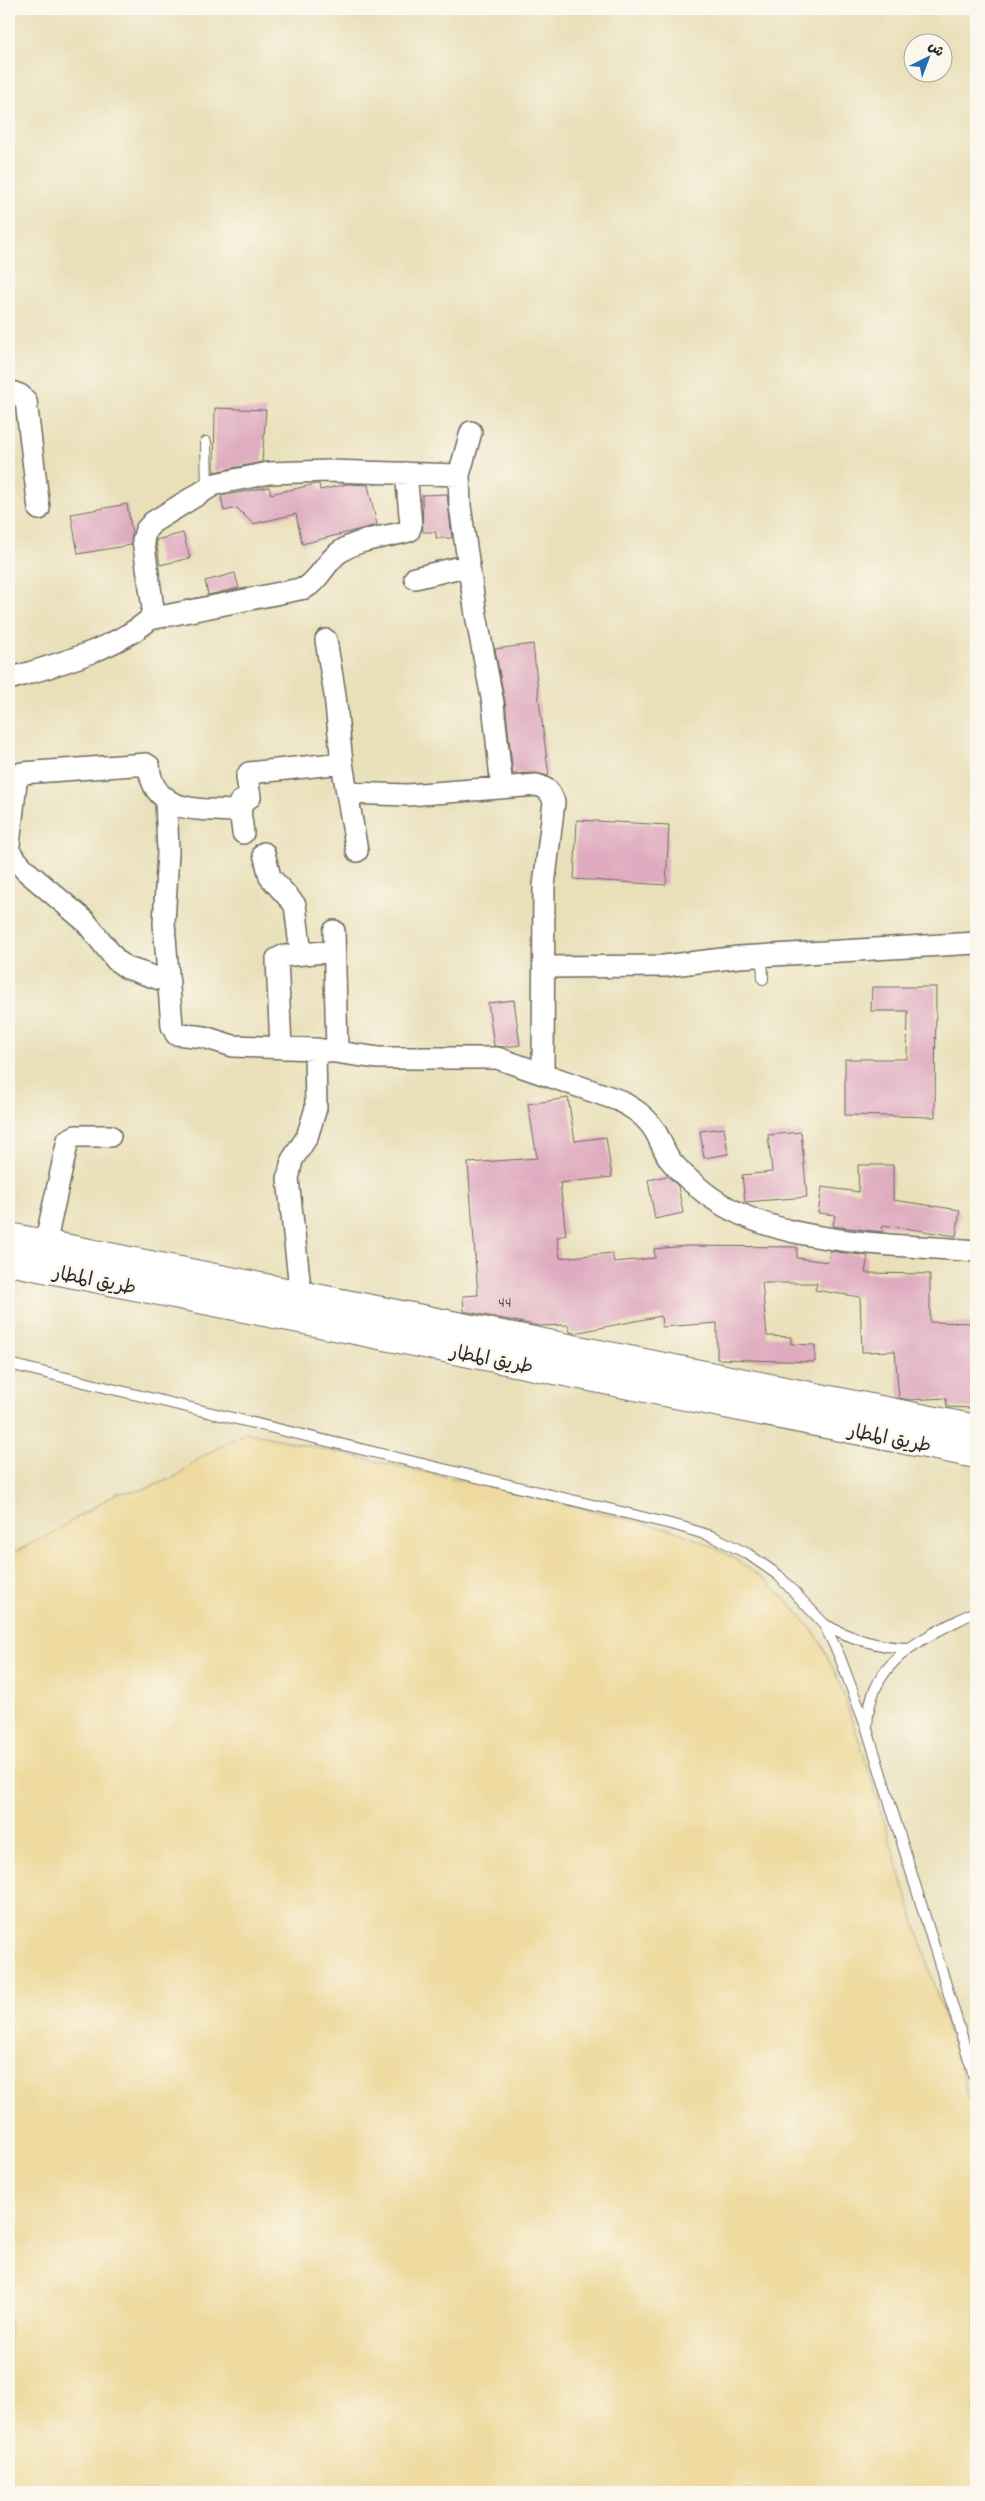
<svg xmlns="http://www.w3.org/2000/svg" width="985" height="2501" viewBox="0 0 985 2501" font-family="Dekko,'Playpen Sans Arabic',sans-serif">
<rect width="100%" height="100%" fill="#fbf7ec"/>
<filter id="ink" filterUnits="userSpaceOnUse"><feTurbulence type="fractalNoise" baseFrequency=".02" numOctaves="2"/><feDisplacementMap in="SourceGraphic" scale="10" xChannelSelector="R" yChannelSelector="G"/><feConvolveMatrix kernelMatrix="1 2 1 2 8 2 1 2 1" color-interpolation-filters="sRGB"/></filter>
<filter id="wash" filterUnits="userSpaceOnUse"><feTurbulence type="fractalNoise" baseFrequency=".0096" numOctaves="4" result="noise"/><feDisplacementMap in="SourceGraphic" scale="20" xChannelSelector="R" yChannelSelector="G"/><feGaussianBlur stdDeviation="1.12" result="paint"/><feColorMatrix in="noise" values="0 0 0 0 0 0 0 0 0 0 0 0 0 0 0 0 0 1.4 0 .05"/><feComposite in="paint" operator="in"/></filter>
<g filter="url(#wash)">
<rect width="100%" height="100%" fill="#e9e0ba"/>
<!-- sand -->
<path fill="#eeda9e" stroke="#8c8264" d="M 246,1432 L 536,1497 L 675,1531 L 705,1543 L 737,1560 L 766,1581 L 788,1601 L 818,1637 L 838,1679 L 862,1749 L 976,2122 L 976,2492 L 9,2492 L 9,1555 L 50,1534 L 117,1493 L 143,1490 L 179,1475 L 201,1457 Z"/>
<g id="blocks">
<!-- building -->
<path fill="#dfabc0" d="M 215,408 L 266,410 L 262,462 L 214,472 Z
M 316,484 L 319,484 L 320,490 L 348,484 L 368,485 L 377,525 L 302,544 L 296,514 L 253,524 L 237,508 L 224,511 L 221,496 L 269,487 L 271,494 Z
M 447,494 L 452,538 L 436,538 L 436,532 L 423,532 L 422,495 Z
M 127,504 L 132,533 L 131,545 L 78,554 L 71,514 Z
M 183,533 L 190,558 L 160,565 L 156,540 Z
M 235,573 L 239,588 L 208,595 L 205,581 Z
M 533,644 L 539,700 L 549,776 L 536,773 L 513,774 L 505,702 L 495,649 Z
M 577,820 L 669,825 L 666,885 L 574,879 Z
M 872,987 L 936,987 L 935,1117 L 845,1115 L 845,1059 L 907,1059 L 908,1011 L 871,1011 Z
M 514,1000 L 520,1045 L 505,1047 L 494,1046 L 488,1003 Z
M 568,1098 L 575,1141 L 606,1137 L 612,1177 L 560,1183 L 566,1235 L 557,1237 L 560,1258 L 612,1253 L 614,1262 L 655,1258 L 654,1249 L 687,1246 L 797,1247 L 797,1258 L 828,1262 L 830,1251 L 868,1256 L 865,1273 L 930,1274 L 930,1322 L 976,1323 L 976,1408 L 947,1407 L 946,1398 L 910,1400 L 899,1398 L 895,1351 L 862,1352 L 860,1297 L 815,1290 L 817,1283 L 762,1283 L 767,1336 L 791,1337 L 791,1344 L 815,1345 L 815,1362 L 717,1359 L 717,1323 L 662,1327 L 661,1316 L 574,1333 L 570,1332 L 568,1325 L 539,1326 L 464,1311 L 463,1296 L 478,1295 L 468,1163 L 537,1158 L 528,1104 Z
M 724,1128 L 728,1154 L 704,1158 L 700,1131 Z
M 801,1132 L 807,1197 L 745,1202 L 742,1175 L 772,1172 L 768,1135 Z
M 858,1165 L 893,1165 L 893,1200 L 960,1210 L 956,1236 L 883,1225 L 882,1232 L 833,1226 L 835,1215 L 818,1213 L 822,1187 L 859,1192 Z
M 667,1176 L 678,1186 L 683,1213 L 655,1219 L 648,1180 Z"/>
</g>
</g>
<g filter="url(#ink)">
<use href="#blocks" fill-opacity="0" stroke="#6e6a5d" stroke-width="1"/>
<g fill="none" stroke-linecap="round" stroke-linejoin="round">
<defs>
<path id="service" d="M 206,442 L 207,489
M 762,956 L 763,979
M 9,1364 L 679,1526 L 714,1537 L 748,1554 L 778,1575 L 824,1624 L 839,1655 L 867,1729 L 976,2082
M 824,1624 C 851,1639 877,1647 908,1648
M 867,1726 C 870,1657 924,1639 976,1611"/>
<path id="minor" d="M 9,391 L 20,395 L 26,401 L 39,509
M 471,432 L 459,475 L 460,506 L 476,615 L 493,703 L 502,788
M 415,578 L 469,565
M 150,619 L 305,588 C 319,580 325,564 337,554 C 357,538 385,538 409,531 L 411,525 L 406,473
M 326,640 L 335,695 L 342,763 L 357,851
M 9,679 C 52,666 116,649 150,619 L 153,608 L 143,540 L 146,530 L 153,522 L 215,484 L 269,473 L 329,471 L 459,475
M 347,793 L 408,795 L 537,785 C 547,788 551,792 554,802 L 544,886 L 543,1072
M 166,798 L 168,852 L 164,923 L 172,1026 L 176,1034 L 204,1037 L 233,1046 L 315,1049 L 378,1058 L 497,1058 L 618,1100 C 633,1108 646,1116 655,1131 C 661,1141 664,1152 671,1161 C 679,1171 689,1180 699,1188 C 767,1247 889,1243 976,1251
M 240,810 L 243,833
M 9,845 L 16,782 L 22,773 L 146,764 L 149,766 C 153,815 201,809 238,811 L 241,809 L 240,802 L 250,797 L 247,777 L 249,773 L 342,763
M 9,852 L 26,871 L 85,921 L 116,960 L 127,968 L 169,982
M 264,853 L 270,877 L 295,905 L 301,954
M 334,931 L 337,1051
M 544,967 L 664,966 L 739,957 L 976,943
M 281,1048 L 277,959 L 283,956 L 334,951
M 45,1245 L 68,1140 L 76,1136 L 110,1136
M 301,1297 L 288,1179 L 292,1160 L 307,1137 L 316,1108 L 315,1049"/>
<path id="primary" d="M 9,1237 L 976,1429
M 9,1261 L 976,1454"/>
</defs>
<!-- service casing -->
<use href="#service" stroke="#6e6a5d" stroke-width="12"/>
<!-- minor casing -->
<use href="#minor" stroke="#6e6a5d" stroke-width="24"/>
<!-- primary casing -->
<use href="#primary" stroke="#6e6a5d" stroke-width="30"/>
<!-- service -->
<use href="#service" stroke="#fff" stroke-width="10"/>
<!-- minor -->
<use href="#minor" stroke="#fff" stroke-width="21"/>
<!-- primary -->
<use href="#primary" stroke="#fff" stroke-width="28"/>
</g>
</g>
<g text-anchor="middle" stroke-width="5" stroke-linejoin="round" paint-order="stroke">
<!-- number labels -->
<g font-size="16" fill="#584b50">
<text x="505" y="1307">44</text>
</g>
<!-- street labels -->
<g font-size="19" fill="#2b2b2b" stroke="#fbf7ec">
<text transform="translate(95 1279) rotate(11)" y="7">طريق المطار</text>
<text transform="translate(492 1358) rotate(11)" y="7">طريق المطار</text>
<text transform="translate(890 1437) rotate(11)" y="7">طريق المطار</text>
</g>
</g>
<!-- margin -->
<rect width="985" height="2501" fill="none" stroke="#fbf7ec" stroke-width="30"/>
<!-- north arrow -->
<g transform="translate(928 58) rotate(42)"><circle r="24" fill="#fbf7ec" stroke="#a8a59f"/>
<path d="M0-4L9 19L0 12L-9 19Z" fill="#1f6fb2"/>
<text y="-8" font-size="14" font-weight="bold" text-anchor="middle" fill="#2b2b2b">ش</text>
</g>
</svg>
